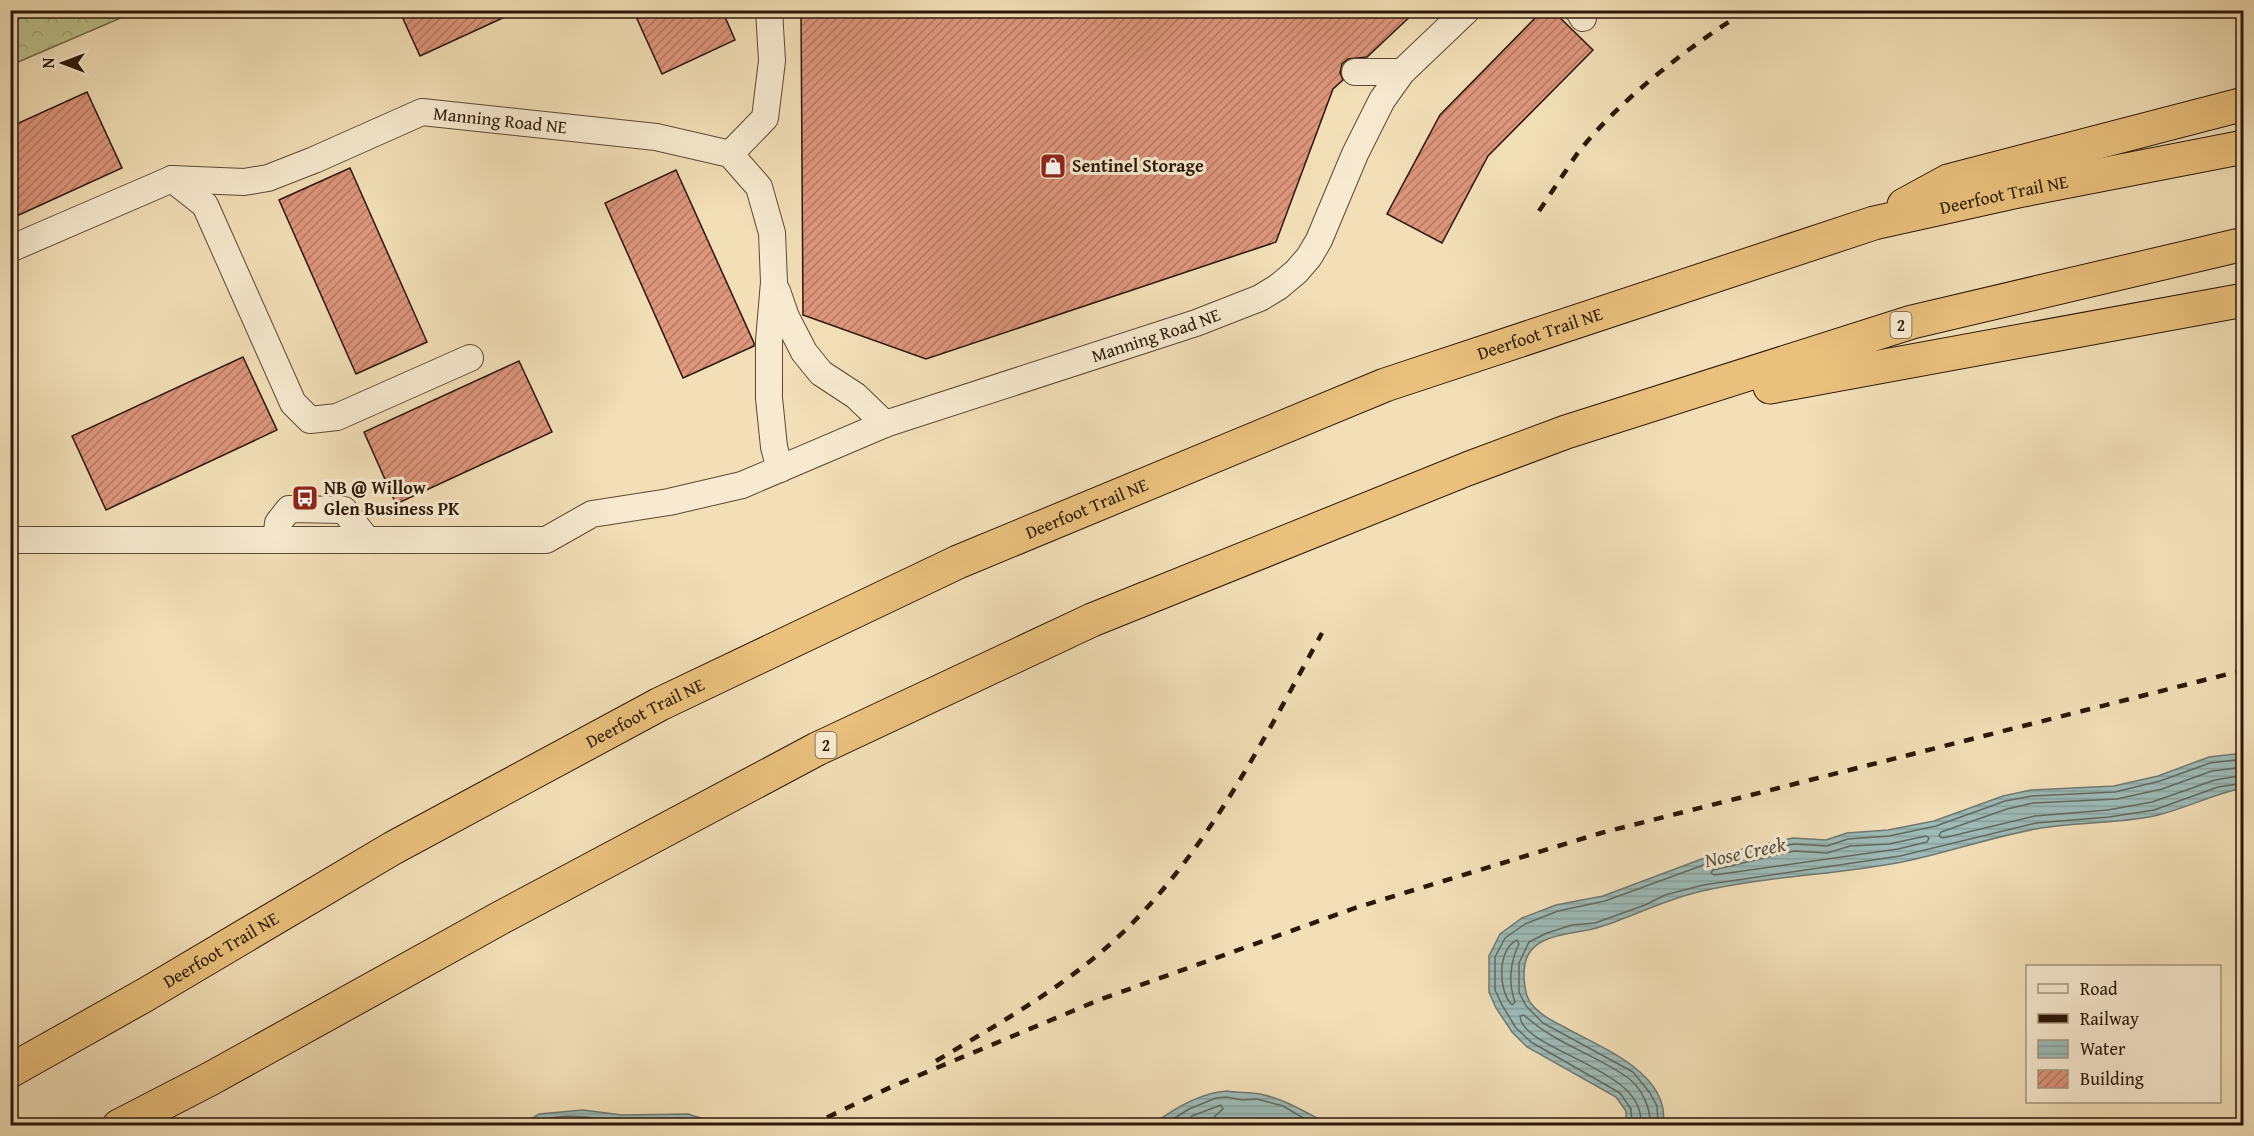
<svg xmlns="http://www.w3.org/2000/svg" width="2254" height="1136" viewBox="0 0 2254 1136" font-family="'Gentium Book Plus',serif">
<defs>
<pattern id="forest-crowns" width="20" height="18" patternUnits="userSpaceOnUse" patternTransform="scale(1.5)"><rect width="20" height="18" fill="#bcc18d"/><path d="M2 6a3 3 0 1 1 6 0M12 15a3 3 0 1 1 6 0" fill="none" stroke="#a2a578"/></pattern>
<pattern id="water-rules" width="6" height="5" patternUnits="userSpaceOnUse" patternTransform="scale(1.5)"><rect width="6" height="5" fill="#9dbbb7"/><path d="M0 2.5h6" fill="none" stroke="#87a09c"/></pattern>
<pattern id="building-hatch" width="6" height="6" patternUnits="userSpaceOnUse" patternTransform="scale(1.5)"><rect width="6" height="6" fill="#dd957c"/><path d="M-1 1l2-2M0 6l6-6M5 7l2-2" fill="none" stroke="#b37964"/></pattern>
</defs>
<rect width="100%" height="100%" fill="#f2dfb7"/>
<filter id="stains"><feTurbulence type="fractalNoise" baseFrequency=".00333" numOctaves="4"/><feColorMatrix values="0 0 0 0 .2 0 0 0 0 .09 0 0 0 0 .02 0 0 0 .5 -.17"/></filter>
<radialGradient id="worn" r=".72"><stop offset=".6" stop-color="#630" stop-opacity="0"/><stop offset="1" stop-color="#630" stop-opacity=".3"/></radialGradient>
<!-- forest -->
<path fill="url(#forest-crowns)" stroke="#746c4a" stroke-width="1.5" d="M 11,10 L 137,10 L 137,11 L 11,65 Z"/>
<!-- water -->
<path fill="url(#water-rules)" stroke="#6f7971" stroke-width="1.5" d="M 2243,753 L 2243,788 C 2213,794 2185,809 2154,816 C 2115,824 2075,822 2036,829 C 1991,837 1947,853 1902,862 C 1836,875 1767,876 1702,891 C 1666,899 1634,916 1600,927 C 1577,935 1531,931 1525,964 C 1523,974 1524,993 1530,1002 C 1538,1014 1553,1021 1566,1028 C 1602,1048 1671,1074 1663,1125 L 1626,1125 L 1626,1111 L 1616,1097 L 1527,1047 L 1512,1032 L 1496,1008 L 1489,992 L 1489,956 L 1500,934 L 1522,918 L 1556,905 L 1603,896 L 1707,857 L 1793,838 L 1826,840 L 1847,833 L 1888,830 L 1934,821 L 2003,796 L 2031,790 L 2114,786 L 2158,776 L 2209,757 Z
M 1227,1091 C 1238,1093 1249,1092 1260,1094 C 1285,1099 1307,1113 1330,1125 C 1311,1126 1291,1126 1272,1126 C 1254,1125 1239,1117 1221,1126 L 1152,1125 C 1173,1109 1200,1093 1227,1091 Z
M 583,1110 L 622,1115 L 688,1114 L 723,1125 L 500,1125 L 518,1119 L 528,1121 L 539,1114 Z"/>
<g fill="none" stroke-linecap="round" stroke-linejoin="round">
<!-- shore -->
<path stroke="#64695f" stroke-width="1.5" d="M 2244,767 L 2212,771 L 2162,789 L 2117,799 L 2033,803 L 2007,809 L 1941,832 L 1939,836 L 1943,838 L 2035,816 L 2108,810 L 2152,802 L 2215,780 L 2244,775
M 1926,836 L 1929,838 L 1927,842 L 1898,849 L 1714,875 L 1711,873 L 1713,870 L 1794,851 L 1827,853 L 1850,846 L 1889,844 Z
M 1517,940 L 1519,944 C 1510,962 1508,983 1515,1002 L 1512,1005 C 1498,991 1497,949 1517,940 Z
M 531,1126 C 558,1109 594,1119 624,1121 C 652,1122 680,1119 708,1126
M 1162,1126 L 1189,1109 L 1216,1098 L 1226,1097 L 1242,1100 L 1257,1099 L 1283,1106 L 1317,1126
M 1177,1126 L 1192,1116 L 1221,1105 L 1223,1109 L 1214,1117 L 1213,1126
M 1632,1126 L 1631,1109 L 1620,1093 L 1531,1042 L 1516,1028 L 1502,1005 L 1495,990 L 1495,957 L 1505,938 L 1525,924 L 1558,911 L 1605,901 L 1709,863 L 1794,844 L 1827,846 L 1848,839 L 1889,836 L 1936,826 L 2005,801 L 2032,796 L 2115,792 L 2160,781 L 2210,763 L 2244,759
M 1640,1126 C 1651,1069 1521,1051 1520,1016 L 1524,1015 C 1554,1043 1594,1054 1627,1077 C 1642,1088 1651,1108 1650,1126
M 1658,1126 L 1657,1106 L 1650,1093 L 1633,1072 L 1543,1023 L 1526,1006 L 1519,992 L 1519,963 L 1529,942 L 1547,933 L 1572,925 L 1595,923 L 1645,905 L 1665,895 L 1703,885 L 1900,856 L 2036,823 L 2109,817 L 2154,810 L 2218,787 L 2244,783"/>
</g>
<!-- building -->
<path fill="url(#building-hatch)" stroke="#2b1707" stroke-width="1.5" d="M 399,10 L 520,10 L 420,56 Z
M 633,10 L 722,10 L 735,40 L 662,74 Z
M 801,10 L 1417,10 L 1367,57 L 1348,59 L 1342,64 L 1340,73 L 1343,80 L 1333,89 L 1276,242 L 926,359 L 803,315 Z
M 1543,10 L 1552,10 L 1593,50 L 1488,156 L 1442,243 L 1387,214 L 1440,115 Z
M 87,92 L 122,168 L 10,219 L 10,127 Z
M 350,168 L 427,342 L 356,374 L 279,200 Z
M 676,170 L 754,343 L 754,346 L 683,378 L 605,203 Z
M 243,357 L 277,430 L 106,510 L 72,436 Z
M 519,361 L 552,432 L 396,504 L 364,432 Z"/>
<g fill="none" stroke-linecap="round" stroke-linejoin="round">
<defs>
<g id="minor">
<path d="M 1578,10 L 1583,18"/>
<path d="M 1355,72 L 1402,72"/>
<path d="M 730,154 L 765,118 L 772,61 L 769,10"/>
<path d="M 172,179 L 205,205 L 293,403 L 310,420 L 337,417 L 470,358"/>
<path id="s1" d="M 10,249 L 172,179 L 244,182 L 268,178 L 314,160 L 422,112 L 656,137 L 730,154 L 759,187 L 772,233 L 774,282 L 769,341 L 769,398 L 774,447 L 780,469"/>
<path d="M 777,291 L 786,317 L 804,352 L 821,373 L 856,396 L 885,424"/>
<path id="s2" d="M 10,540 L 546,540 L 592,514 L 669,502 L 742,485 L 885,424 L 1196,323 L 1260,298 L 1278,287 L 1296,272 L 1309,257 L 1319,240 L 1355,154 L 1382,100 L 1402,72 L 1467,10"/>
<path d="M 276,540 L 278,523 L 289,509 L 344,510 L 367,540"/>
</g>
<g id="highway">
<path d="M 1904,205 L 1948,181 L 2244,104"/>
<path d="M 1770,387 L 2244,300"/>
<path id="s3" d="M 10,1071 L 145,995 L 393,848 L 660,704 L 958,562 L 1385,385 L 1874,223 L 2023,190 L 2244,147"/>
<path d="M 119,1126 L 210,1079 L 502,917 L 817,749 L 1092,620 L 1467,469 L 1566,432 L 1912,322 L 2244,244"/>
</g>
</defs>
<!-- minor casing -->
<use href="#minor" stroke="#5d4933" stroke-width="28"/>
<!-- highway casing -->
<use href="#highway" stroke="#2b1707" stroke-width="35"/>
<!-- minor -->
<use href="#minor" stroke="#f7ead0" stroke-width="26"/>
<!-- highway -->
<use href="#highway" stroke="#e9c07c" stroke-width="33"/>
<!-- rail -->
<path stroke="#2b1707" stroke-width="4.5" stroke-dasharray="10 10" stroke-linecap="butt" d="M 1539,211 C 1552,192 1564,173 1577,154 C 1617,102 1691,44 1748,10
M 936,1061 C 998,1024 1063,988 1117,938 C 1207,854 1263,740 1322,633
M 809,1126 L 891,1087 L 1099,1000 L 1355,908 L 1601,833 L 2244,670"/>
</g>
<!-- icons -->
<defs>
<symbol id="shop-square" viewBox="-11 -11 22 22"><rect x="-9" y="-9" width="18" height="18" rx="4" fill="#8f2418" stroke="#f7ead0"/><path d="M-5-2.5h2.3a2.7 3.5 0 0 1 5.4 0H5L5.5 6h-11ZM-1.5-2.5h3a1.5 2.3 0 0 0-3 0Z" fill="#fff"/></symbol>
<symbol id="bus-square" viewBox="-11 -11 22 22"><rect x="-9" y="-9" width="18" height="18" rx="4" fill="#8f2418" stroke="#f7ead0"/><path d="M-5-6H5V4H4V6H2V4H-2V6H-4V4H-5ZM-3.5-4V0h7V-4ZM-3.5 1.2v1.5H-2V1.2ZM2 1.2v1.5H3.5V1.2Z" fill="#fff"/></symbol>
</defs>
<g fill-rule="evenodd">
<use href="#shop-square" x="1038" y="151" width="30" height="30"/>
<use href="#bus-square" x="290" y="483" width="30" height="30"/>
</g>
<g text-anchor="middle" stroke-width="6" stroke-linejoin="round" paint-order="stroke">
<!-- shield labels -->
<g fill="#f7ead0" stroke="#685643" stroke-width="1.5">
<rect x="1890.5" y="312" width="21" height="26" rx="4.5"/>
<rect x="815.5" y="732" width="21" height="26" rx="4.5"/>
</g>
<g font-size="16" font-weight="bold" fill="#2b1707">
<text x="1901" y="331">2</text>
<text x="826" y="751">2</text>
</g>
<!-- street labels -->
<g font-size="18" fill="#2b1707" stroke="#f7ead0">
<text dy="6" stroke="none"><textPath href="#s1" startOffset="519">Manning Road NE</textPath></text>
<text dy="6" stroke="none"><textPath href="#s3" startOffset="2187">Deerfoot Trail NE</textPath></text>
<text dy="6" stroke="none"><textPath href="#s3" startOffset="1702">Deerfoot Trail NE</textPath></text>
<text dy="6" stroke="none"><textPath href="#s2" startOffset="1182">Manning Road NE</textPath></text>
<text dy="6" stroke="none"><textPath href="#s3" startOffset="1216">Deerfoot Trail NE</textPath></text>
<text dy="6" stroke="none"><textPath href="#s3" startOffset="729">Deerfoot Trail NE</textPath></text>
<text dy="6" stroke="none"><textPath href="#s3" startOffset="243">Deerfoot Trail NE</textPath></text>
</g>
<!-- poi labels -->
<g font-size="18" font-weight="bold" fill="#2b1707" stroke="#f7ead0" text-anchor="start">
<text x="1072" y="172">Sentinel Storage</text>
<text x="324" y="494">NB @ Willow<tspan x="324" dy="21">Glen Business PK</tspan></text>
</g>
<!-- water labels -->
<g font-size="20" font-style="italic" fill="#535045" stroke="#f7ead0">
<text transform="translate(1745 852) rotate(-12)" y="7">Nose Creek</text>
</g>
</g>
<!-- margin -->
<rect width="2254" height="1136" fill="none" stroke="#f2dfb7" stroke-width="36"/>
<rect x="12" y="12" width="2230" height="1112" fill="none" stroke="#2b1707" stroke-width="3"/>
<rect x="18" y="18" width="2218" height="1100" fill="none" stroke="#2b1707" stroke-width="1.5"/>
<!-- legend -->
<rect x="2026" y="965" width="195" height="138" fill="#f7ead0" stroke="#a59680" stroke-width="1.5"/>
<rect x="2038" y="984" width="30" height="9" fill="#f7ead0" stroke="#a59680" stroke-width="1.5"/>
<text x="2080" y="995" font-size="18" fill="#2b1707">Road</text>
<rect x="2038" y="1014" width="30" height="9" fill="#2b1707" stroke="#a59680" stroke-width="1.5"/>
<text x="2080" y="1025" font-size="18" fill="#2b1707">Railway</text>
<rect x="2038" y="1040" width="30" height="18" fill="url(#water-rules)" stroke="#a59680" stroke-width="1.5"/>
<text x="2080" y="1055" font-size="18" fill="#2b1707">Water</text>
<rect x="2038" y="1070" width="30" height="18" fill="url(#building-hatch)" stroke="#a59680" stroke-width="1.5"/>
<text x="2080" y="1085" font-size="18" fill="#2b1707">Building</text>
<!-- north arrow -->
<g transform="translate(63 63) rotate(270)" stroke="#f7ead0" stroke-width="4.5" paint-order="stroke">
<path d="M0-4.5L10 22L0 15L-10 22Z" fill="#2b1707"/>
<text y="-9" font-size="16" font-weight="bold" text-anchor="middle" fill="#2b1707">N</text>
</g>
<rect width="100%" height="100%" filter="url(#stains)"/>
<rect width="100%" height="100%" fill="url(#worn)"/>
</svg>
